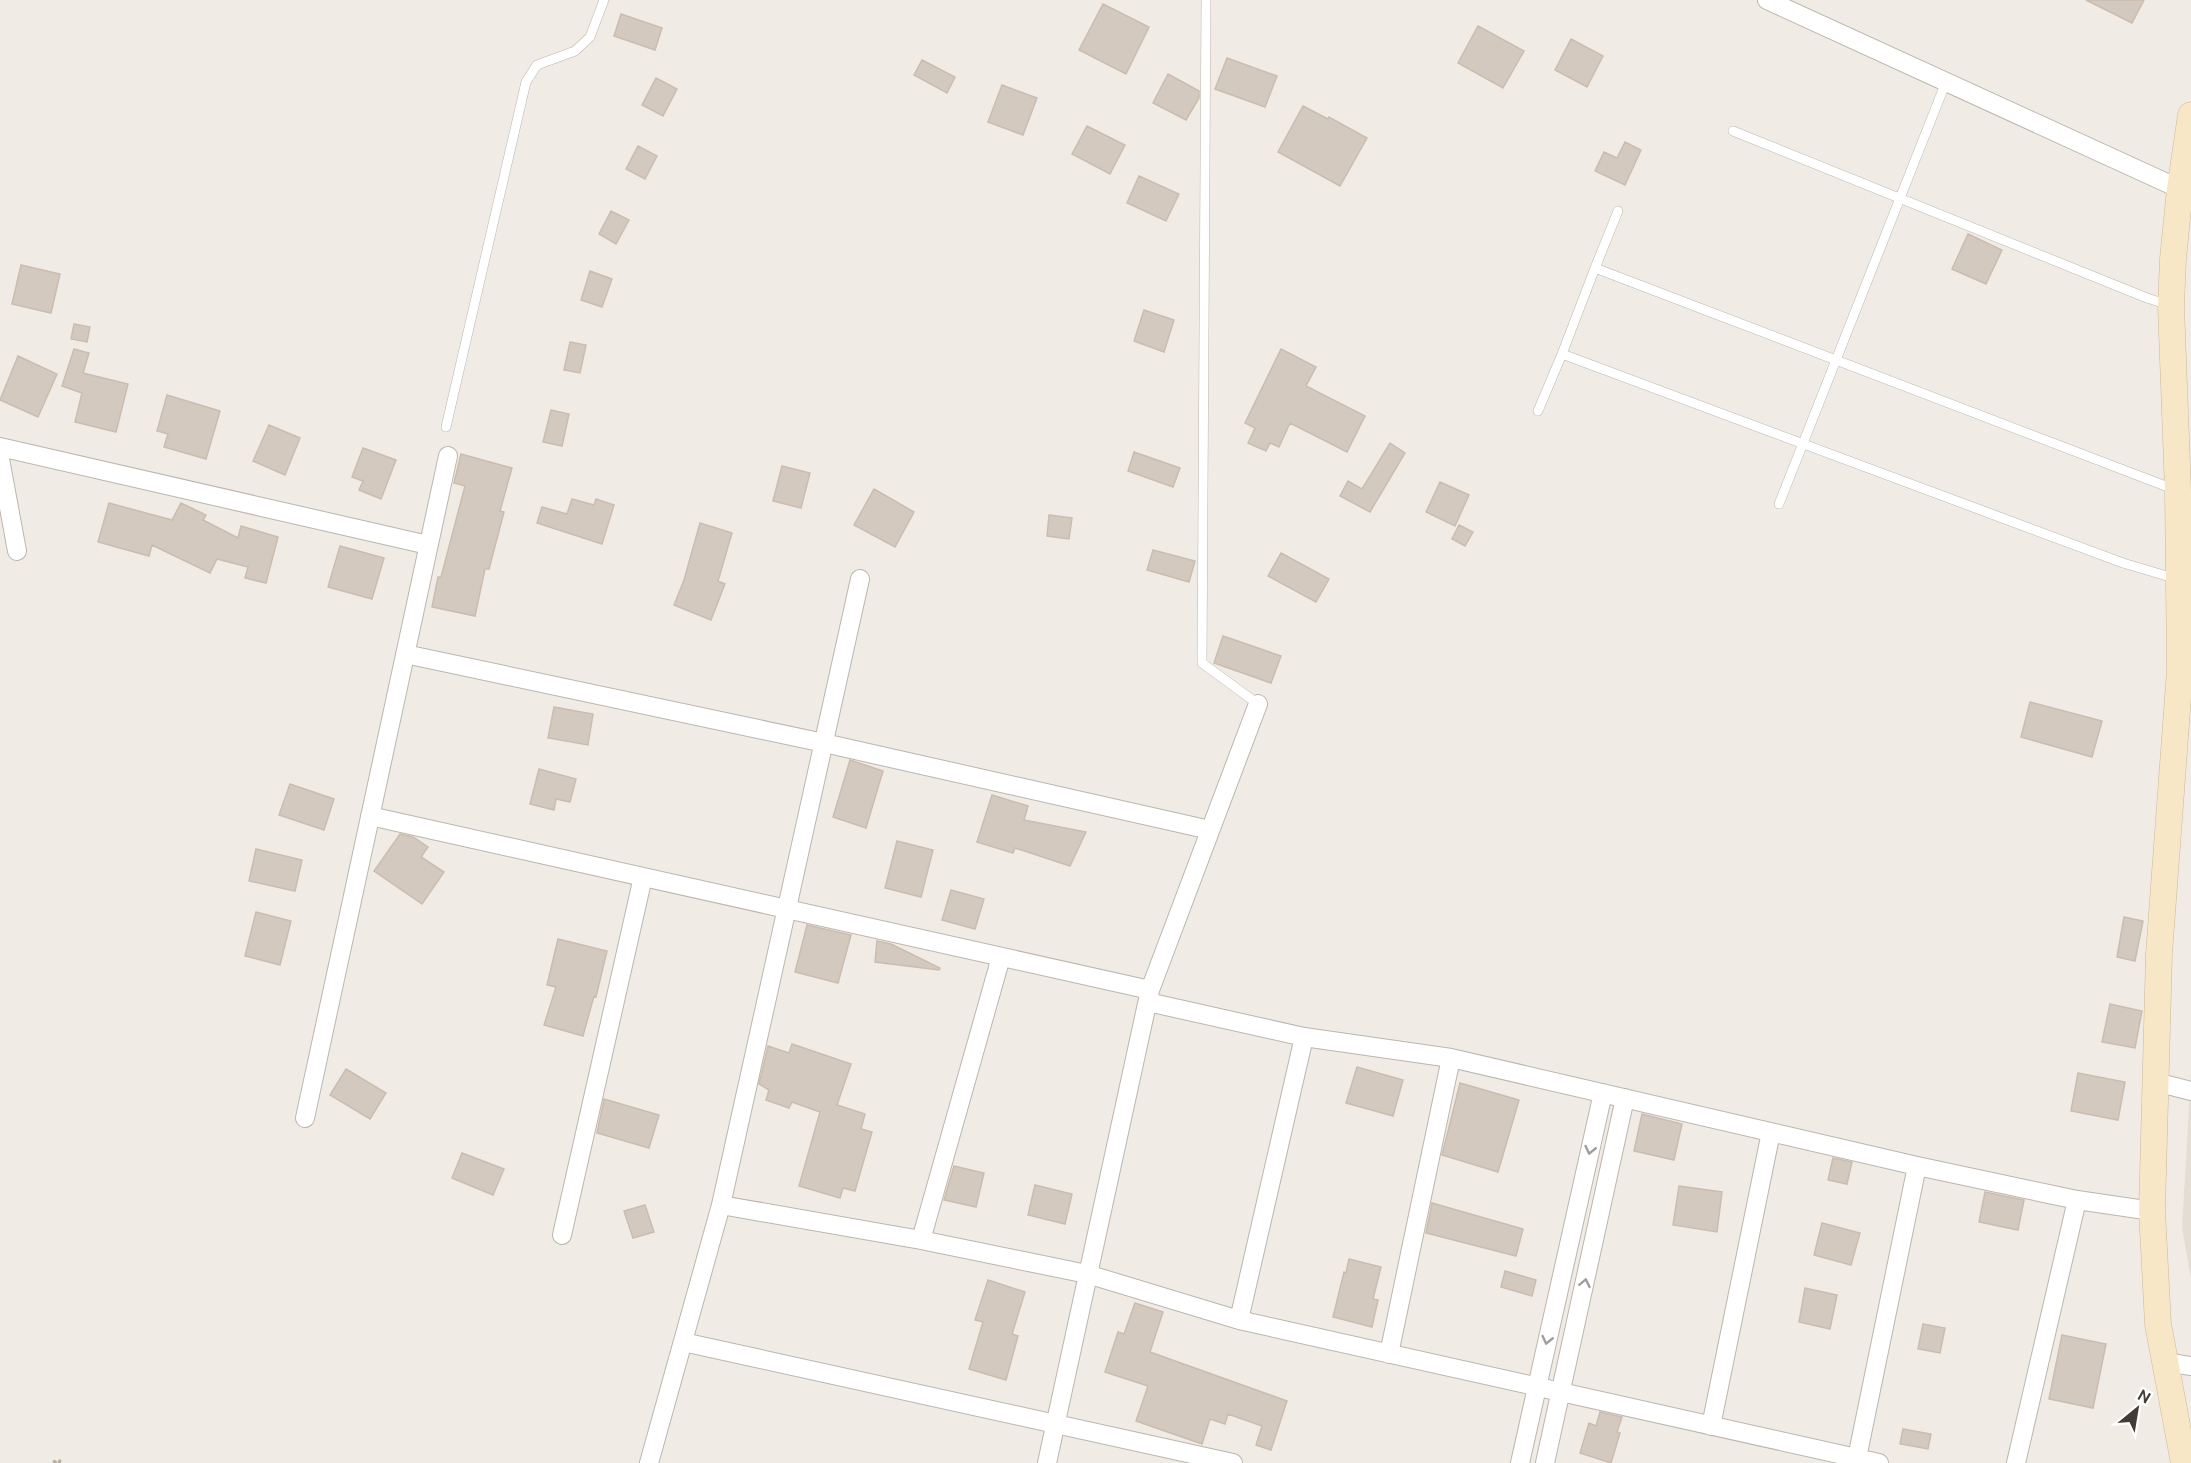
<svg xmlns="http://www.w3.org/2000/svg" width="2191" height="1463" viewBox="0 0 2191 1463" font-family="Ubuntu,sans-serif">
<rect width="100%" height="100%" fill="#f0ece5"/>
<!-- residential -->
<path fill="#e3ddd4" d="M 2191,1073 L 2191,1279 L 2182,1228 Z"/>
<!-- building -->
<path fill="#d3c9bf" stroke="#cabdb0" stroke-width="1.5" d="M 2086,0 L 2144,0 L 2132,23 Z
M 1103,4 L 1149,27 L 1126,74 L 1079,50 Z
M 621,14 L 662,28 L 655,50 L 614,36 Z
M 1478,26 L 1524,51 L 1503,88 L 1458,63 Z
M 1571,39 L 1603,56 L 1587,87 L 1555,70 Z
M 1227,58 L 1277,76 L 1265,107 L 1215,89 Z
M 922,60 L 955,77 L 947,93 L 914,75 Z
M 1168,74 L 1199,91 L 1199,98 L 1186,120 L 1153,103 Z
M 656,78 L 677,89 L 663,116 L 642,105 Z
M 1002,85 L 1037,98 L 1023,135 L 988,122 Z
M 1303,106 L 1328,119 L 1329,117 L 1367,138 L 1340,186 L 1278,152 Z
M 1087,126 L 1125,145 L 1110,174 L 1072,154 Z
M 1625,142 L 1641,150 L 1625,185 L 1595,171 L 1604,152 L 1617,158 Z
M 638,146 L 657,156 L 645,179 L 626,169 Z
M 1139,176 L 1179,194 L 1166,221 L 1127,203 Z
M 611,211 L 629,220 L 616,244 L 599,234 Z
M 1968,234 L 2002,250 L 1986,284 L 1952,269 Z
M 21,265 L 60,274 L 51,313 L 12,304 Z
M 590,271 L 612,279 L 602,307 L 581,300 Z
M 1144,310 L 1174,320 L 1164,352 L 1134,341 Z
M 74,324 L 90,327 L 87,342 L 71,339 Z
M 570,342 L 586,345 L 580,373 L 564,370 Z
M 74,349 L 89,353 L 83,373 L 128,384 L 116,432 L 75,422 L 82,393 L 62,386 Z
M 1281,349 L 1316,367 L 1306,386 L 1365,416 L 1347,452 L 1290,423 L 1279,447 L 1270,443 L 1266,451 L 1248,443 L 1255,428 L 1245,423 Z
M 18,356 L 57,374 L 38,417 L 0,400 Z
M 167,395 L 220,411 L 206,459 L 164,447 L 168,434 L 157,431 Z
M 551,410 L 569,414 L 562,446 L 543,442 Z
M 269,425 L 300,438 L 285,475 L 253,461 Z
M 1390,443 L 1405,453 L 1370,512 L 1340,496 L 1348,481 L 1362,489 Z
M 363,448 L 396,460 L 381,499 L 359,490 L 363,481 L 352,477 Z
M 1134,452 L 1180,468 L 1173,487 L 1128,471 Z
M 461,454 L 512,468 L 500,511 L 504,512 L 489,569 L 485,569 L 475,616 L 432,607 L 438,577 L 441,577 L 465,486 L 454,483 Z
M 782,466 L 810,473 L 801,508 L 773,501 Z
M 1440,482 L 1469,495 L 1455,526 L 1426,512 Z
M 874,489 L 914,512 L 895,547 L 854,525 Z
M 572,499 L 594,505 L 596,499 L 614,505 L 602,544 L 537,523 L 542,507 L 567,514 Z
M 109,503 L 172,520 L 181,503 L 206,515 L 203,520 L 238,538 L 241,526 L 278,537 L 266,583 L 245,578 L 248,567 L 217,559 L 210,573 L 152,545 L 149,556 L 98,542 Z
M 1049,515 L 1072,518 L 1069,539 L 1047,536 Z
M 700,523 L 732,533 L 718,581 L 725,584 L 711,620 L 674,605 L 684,580 Z
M 1459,525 L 1473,532 L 1465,546 L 1452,539 Z
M 340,546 L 384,558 L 372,599 L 328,587 Z
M 1153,550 L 1195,561 L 1189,582 L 1147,570 Z
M 1281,553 L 1329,579 L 1316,602 L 1268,576 Z
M 1223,636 L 1281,656 L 1271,683 L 1214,663 Z
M 2030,702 L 2102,721 L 2092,757 L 2021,737 Z
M 554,707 L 593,714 L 588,745 L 548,738 Z
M 850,760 L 883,771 L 866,828 L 833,817 Z
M 539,769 L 576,779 L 570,802 L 556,799 L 554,810 L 530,804 Z
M 290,784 L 334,799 L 324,830 L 279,815 Z
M 992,795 L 1028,806 L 1024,820 L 1086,832 L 1070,866 L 1015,848 L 1013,853 L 977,842 Z
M 400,834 L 413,837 L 428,847 L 421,857 L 444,872 L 422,904 L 374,871 Z
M 897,841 L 933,850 L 921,897 L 885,888 Z
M 256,849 L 302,860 L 295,891 L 249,881 Z
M 951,890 L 984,899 L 975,929 L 942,920 Z
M 256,912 L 291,921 L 280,965 L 245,956 Z
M 2124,917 L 2143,921 L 2135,961 L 2117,957 Z
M 807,925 L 851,935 L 838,983 L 795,972 Z
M 558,939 L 607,951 L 596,997 L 594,996 L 583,1036 L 544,1025 L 556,987 L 547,985 Z
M 877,941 L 891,944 L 940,968 L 939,970 L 875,962 Z
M 2110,1004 L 2142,1011 L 2135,1048 L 2102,1042 Z
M 792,1044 L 851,1064 L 837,1105 L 865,1114 L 861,1129 L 872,1132 L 855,1191 L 843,1188 L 840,1198 L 799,1186 L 820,1112 L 792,1102 L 789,1108 L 766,1100 L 769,1090 L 759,1084 L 768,1046 L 789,1053 Z
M 1357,1067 L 1403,1080 L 1393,1116 L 1346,1103 Z
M 346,1069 L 386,1093 L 370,1119 L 330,1095 Z
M 2078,1073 L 2125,1082 L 2118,1120 L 2071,1111 Z
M 1460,1083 L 1519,1100 L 1498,1172 L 1442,1155 Z
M 604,1099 L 659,1115 L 649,1148 L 597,1133 Z
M 1642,1114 L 1682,1124 L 1674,1160 L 1634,1151 Z
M 462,1153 L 504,1169 L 493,1195 L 452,1178 Z
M 1833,1158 L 1852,1162 L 1847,1184 L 1828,1180 Z
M 954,1166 L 984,1173 L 976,1207 L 944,1200 Z
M 1035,1185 L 1072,1194 L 1065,1224 L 1028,1215 Z
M 1679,1186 L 1722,1192 L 1717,1232 L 1673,1225 Z
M 1985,1192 L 2024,1200 L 2018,1230 L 1979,1222 Z
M 1432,1203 L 1523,1229 L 1516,1256 L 1426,1233 Z
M 645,1205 L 654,1232 L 633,1238 L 624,1211 Z
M 1822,1223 L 1860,1233 L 1851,1265 L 1814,1255 Z
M 1349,1259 L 1381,1267 L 1373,1299 L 1378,1300 L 1372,1327 L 1333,1317 L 1344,1272 L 1346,1273 Z
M 1505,1271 L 1536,1280 L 1532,1296 L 1501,1287 Z
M 988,1280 L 1025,1292 L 1012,1334 L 1018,1336 L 1006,1380 L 969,1369 L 983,1322 L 975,1320 Z
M 1805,1288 L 1837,1295 L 1830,1329 L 1799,1322 Z
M 1135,1303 L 1163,1312 L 1150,1352 L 1287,1401 L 1271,1450 L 1256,1445 L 1262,1426 L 1228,1414 L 1225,1424 L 1210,1419 L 1202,1444 L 1136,1421 L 1148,1386 L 1105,1372 L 1118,1332 L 1124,1334 Z
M 1923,1324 L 1945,1328 L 1940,1353 L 1918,1349 Z
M 2062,1335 L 2106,1344 L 2093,1408 L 2049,1399 Z
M 1600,1412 L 1622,1417 L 1617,1432 L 1620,1433 L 1611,1463 L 1580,1453 L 1589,1423 L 1596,1426 Z
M 1903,1429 L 1931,1434 L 1928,1449 L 1900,1444 Z"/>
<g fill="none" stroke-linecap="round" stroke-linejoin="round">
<defs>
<path id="lane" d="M 1206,0 L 1202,663 L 1258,704
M 1733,131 L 2147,298 L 2169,305
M 1595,268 L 1618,211
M 1538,411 L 1562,354
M 446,427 L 526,82 L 537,65 L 575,51 L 590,37 L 604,0
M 2176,490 L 1595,268 L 1562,354 L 2123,563 L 2177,579
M 1779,504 L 1946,82"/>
<path id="street" d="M 1767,0 L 2180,189
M 0,447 L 428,545
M 0,459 L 17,551
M 405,654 L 824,743 L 1210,830
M 370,816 L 1150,990
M 1148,1002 L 1304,1037 L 1451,1058 L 1917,1166 L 2077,1200 L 2152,1211
M 2156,1082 L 2191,1091
M 305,1118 L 448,456
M 721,1205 L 921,1240 L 1087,1274 L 1239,1320 L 1879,1463
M 562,1235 L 643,877
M 921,1240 L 1001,957
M 1239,1320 L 1304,1037
M 683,1342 L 1233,1463
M 1389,1354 L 1451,1058
M 2165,1362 L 2191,1366
M 1711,1426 L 1771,1132
M 1857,1458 L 1917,1166
M 649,1463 L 721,1205 L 860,579
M 1047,1463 L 1150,990 L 1258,704
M 1520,1463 L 1603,1093
M 1545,1463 L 1625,1098
M 2016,1463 L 2077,1200"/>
<path id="secondary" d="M 2184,1463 L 2158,1324 L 2152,1211 L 2159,954 L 2180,670 L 2178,491 L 2171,306 L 2173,259 L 2180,189 L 2191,115"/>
</defs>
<!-- lane casing -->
<use href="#lane" stroke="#bdb5ac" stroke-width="10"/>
<!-- street casing -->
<use href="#street" stroke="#bdb5ac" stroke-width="20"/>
<!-- secondary casing -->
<use href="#secondary" stroke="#cbb999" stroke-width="27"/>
<!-- path -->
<path stroke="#baac9c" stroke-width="4" stroke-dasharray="3 3" stroke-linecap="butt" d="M 54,1463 L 56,1460 L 63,1463"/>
<!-- lane -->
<use href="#lane" stroke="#fff" stroke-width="9"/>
<!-- street -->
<use href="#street" stroke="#fff" stroke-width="18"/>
<!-- secondary -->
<use href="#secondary" stroke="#f7e7c7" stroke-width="26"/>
</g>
<!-- one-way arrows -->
<defs><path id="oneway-chevron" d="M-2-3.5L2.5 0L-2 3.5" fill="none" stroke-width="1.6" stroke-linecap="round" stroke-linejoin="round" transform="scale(1.5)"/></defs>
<g stroke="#a09e9a">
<use href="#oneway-chevron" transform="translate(1590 1150) rotate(103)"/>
<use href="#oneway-chevron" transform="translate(1585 1283) rotate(-78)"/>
<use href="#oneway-chevron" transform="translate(1547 1340) rotate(103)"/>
</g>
<!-- north arrow -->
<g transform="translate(2137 1409) rotate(30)" stroke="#ffffff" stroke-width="4.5" paint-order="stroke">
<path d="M0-4.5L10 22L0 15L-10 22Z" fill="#423c35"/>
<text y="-9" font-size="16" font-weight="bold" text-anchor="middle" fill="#423c35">N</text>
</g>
</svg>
